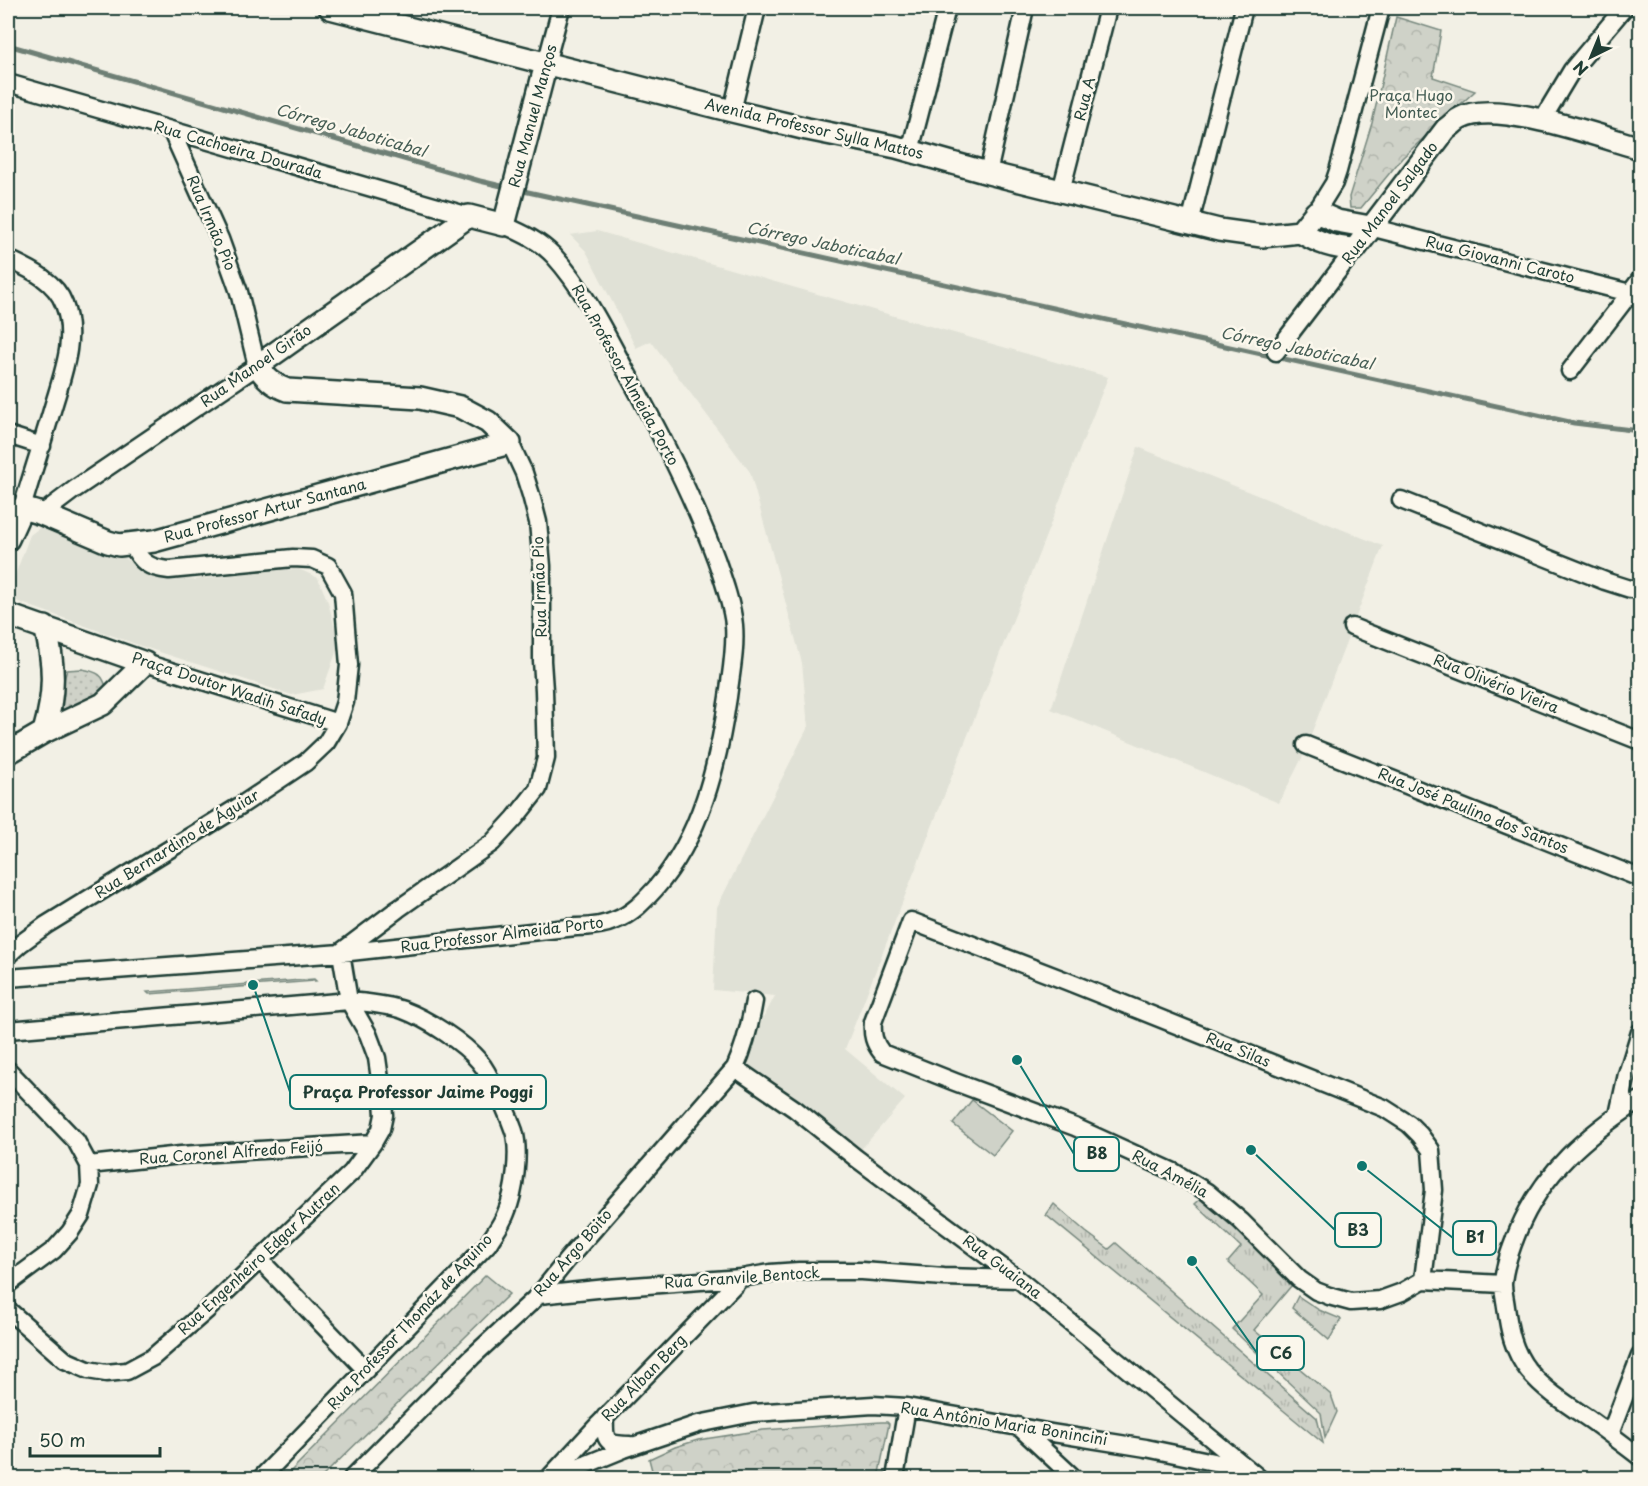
<svg xmlns="http://www.w3.org/2000/svg" width="1648" height="1486" viewBox="0 0 1648 1486" font-family="'Playpen Sans',sans-serif">
<defs>
<pattern id="grass-tufts" width="24" height="20" patternUnits="userSpaceOnUse" patternTransform="scale(1.5)"><rect width="24" height="20" fill="#cfd2c8"/><path d="M3 7l-1-3M5 7V3M7 7l1-3M15 17l-1-3M17 17v-4M19 17l1-3" fill="none" stroke="#b1b5ac"/></pattern>
<pattern id="forest-crowns" width="20" height="18" patternUnits="userSpaceOnUse" patternTransform="scale(1.5)"><rect width="20" height="18" fill="#cfd2c8"/><path d="M2 6a3 3 0 1 1 6 0M12 15a3 3 0 1 1 6 0" fill="none" stroke="#b1b5ac"/></pattern>
<pattern id="garden-dots" width="8" height="8" patternUnits="userSpaceOnUse" patternTransform="scale(1.5)"><rect width="8" height="8" fill="#cfd2c8"/><path d="M2 2h.1M6 6h.1" fill="none" stroke="#b1b5ac" stroke-width="1.8" stroke-linecap="round"/></pattern>
</defs>
<rect width="100%" height="100%" fill="#f2f0e5"/>
<filter id="ink" filterUnits="userSpaceOnUse"><feTurbulence type="fractalNoise" baseFrequency=".0167" numOctaves="2"/><feDisplacementMap in="SourceGraphic" scale="12" xChannelSelector="R" yChannelSelector="G"/><feConvolveMatrix kernelMatrix="1 2 1 2 8 2 1 2 1" color-interpolation-filters="sRGB"/></filter>
<g filter="url(#ink)">
<!-- built -->
<path fill="#e0e1d6" d="M 597,231 L 1108,377 L 845,1049 L 905,1099 L 857,1154 L 737,1067 L 775,996 L 713,990 L 717,907 L 808,727 L 802,663 L 750,472 L 651,341 L 636,348 L 586,251 L 570,235 Z
M 1138,447 L 1383,546 L 1302,758 L 1279,803 L 1051,709 Z
M 46,523 L 118,552 L 138,569 L 192,580 L 270,570 L 299,569 L 318,578 L 328,602 L 339,644 L 323,689 L 292,695 L 141,646 L 8,598 L 8,594 L 30,535 Z"/>
<!-- grass -->
<path fill="url(#grass-tufts)" stroke="#77887e" stroke-width="1.5" d="M 1207,1193 L 1297,1279 L 1254,1330 L 1331,1395 L 1337,1412 L 1325,1438 L 1321,1413 L 1232,1329 L 1263,1295 L 1228,1262 L 1241,1247 L 1195,1204 Z
M 1054,1204 L 1086,1232 L 1109,1249 L 1116,1243 L 1317,1418 L 1323,1443 L 1046,1215 Z
M 1298,1296 L 1319,1310 L 1341,1319 L 1329,1340 L 1292,1308 Z"/>
<!-- forest -->
<path fill="url(#forest-crowns)" stroke="#77887e" stroke-width="1.5" d="M 1396,17 L 1441,31 L 1433,77 L 1475,91 L 1402,158 L 1361,208 L 1350,208 L 1349,197 L 1372,123 Z
M 314,979 L 316,981 L 149,994 L 147,992 Z
M 486,1275 L 509,1294 L 321,1478 L 284,1478 Z
M 881,1422 L 887,1422 L 889,1424 L 878,1478 L 654,1478 L 649,1459 L 675,1447 L 698,1440 L 763,1430 Z"/>
<!-- garden -->
<path fill="url(#garden-dots)" stroke="#77887e" stroke-width="1.5" d="M 82,669 C 98,672 103,674 107,690 L 83,709 L 59,713 L 62,686 L 67,670 Z"/>
<!-- pitch -->
<path fill="#cfd2c8" stroke="#77887e" stroke-width="1.5" d="M 972,1100 L 1012,1131 L 993,1155 L 953,1124 Z"/>
<g fill="none" stroke-linecap="round" stroke-linejoin="round">
<!-- stream -->
<path stroke="#6e7f75" stroke-width="5" d="M 8,45 L 480,181 L 510,188
M 519,190 L 1574,423 L 1640,431"/>
<defs>
<path id="minor" d="M 546,64 L 561,8
M 8,83 L 469,216
M 732,111 L 757,8
M 1542,120 L 1572,70 L 1624,8
M 910,151 L 947,8
M 988,173 L 1025,8
M 1061,191 L 1108,8
M 1316,212 L 1334,183 L 1338,171 L 1381,8
M 1190,223 L 1244,8
M 1370,227 L 1630,293
M 8,259 C 29,269 55,280 64,304 C 77,338 63,373 53,407 C 43,441 32,474 22,508
M 1276,352 L 1355,249
M 1570,371 L 1640,280
M 8,435 L 42,446
M 1401,500 L 1605,581 L 1630,589 L 1640,589
M 42,514 L 75,489 L 257,366 L 239,292 L 220,239 L 171,130
M 1352,627 L 1640,741
M 145,663 L 338,723
M 1306,745 L 1640,878
M 341,952 L 398,909 L 492,843 L 515,818 L 538,789 L 546,758 L 544,690 L 542,661 L 542,566 L 538,522 L 531,495 L 524,473 L 510,443
M 8,955 L 20,944 L 46,925 L 243,804 L 306,762 L 326,743 L 338,723 L 345,702 L 349,665 L 343,593 L 328,566 L 312,559 L 293,558 L 169,570 C 149,568 141,563 132,544
M 8,978 L 341,953 L 576,927 C 590,927 603,926 616,920 C 632,914 644,901 655,889 C 701,837 718,764 728,697 C 731,673 736,649 734,625 C 732,604 723,579 716,559 C 692,494 660,432 626,371 C 605,332 584,289 554,256 C 540,241 522,233 504,225
M 8,1030 L 349,1001 C 367,1003 386,1004 403,1010 C 427,1019 463,1042 479,1061 C 486,1069 491,1080 495,1089 C 503,1102 509,1117 514,1131 C 520,1151 515,1193 506,1213 C 502,1224 494,1234 488,1244 L 261,1478
M 735,1068 L 795,1109 L 856,1158 L 1018,1279 L 1259,1478
M 8,1070 L 76,1141 L 89,1165 L 90,1185 L 81,1215 L 70,1232 L 54,1250 L 8,1284
M 1640,1100 C 1587,1135 1543,1171 1518,1231 C 1511,1248 1504,1266 1503,1284 C 1503,1291 1505,1299 1506,1307 C 1509,1330 1513,1351 1528,1370 C 1544,1390 1568,1405 1589,1419 C 1606,1431 1623,1444 1640,1457
M 1618,1115 L 1627,1074 L 1640,1032
M 89,1165 L 181,1155 L 373,1143
M 260,1260 L 366,1370
M 1423,1280 L 1434,1190 L 1431,1150 L 1420,1135 L 1409,1124 L 1384,1108 L 1069,982 L 911,921 L 873,1022 C 872,1035 874,1043 882,1053 L 955,1082 L 1075,1127 L 1174,1172 L 1207,1192 L 1241,1221 L 1299,1279 L 1316,1291 L 1329,1296 L 1351,1302 L 1380,1300 L 1402,1292 L 1423,1280 L 1503,1284
M 539,1295 L 607,1288 L 741,1278 L 770,1273 L 799,1271 L 862,1271 L 944,1277 L 1018,1279
M 8,1310 L 65,1360 L 88,1370 L 106,1373 L 127,1371 L 153,1357 L 207,1310 L 352,1172 L 373,1143 L 381,1129 L 384,1115 L 383,1100 L 377,1058 L 368,1034 L 349,1001 L 341,953
M 605,1417 C 604,1441 606,1445 630,1445
M 1018,1426 L 1074,1478
M 1610,1434 L 1640,1356
M 352,1478 L 472,1357 L 539,1295 L 567,1260 L 735,1068 C 745,1046 750,1025 754,1001
M 549,1478 L 599,1424 L 741,1278
M 553,1478 L 624,1449 L 698,1424 L 753,1413 L 873,1405 L 907,1407 L 1052,1433 L 1146,1448 L 1247,1469
M 895,1478 L 907,1407"/>
<path id="tertiary" d="M 330,8 L 732,111 L 807,129 L 896,147 L 988,173 L 1219,230 L 1262,236 L 1300,232 L 1316,212 L 1337,221 L 1370,227
M 1300,232 C 1320,243 1332,248 1355,249 L 1446,129 C 1451,126 1456,120 1461,118 C 1496,99 1601,137 1640,148
M 510,443 L 488,422 L 460,407 L 420,398 L 287,390 C 273,385 266,378 257,366 L 469,216 L 504,225 L 546,64
M 8,539 L 22,508 L 42,514 L 108,542 L 119,545 L 154,541 L 510,443
M 8,615 L 145,663 L 103,704 L 44,732 L 8,753
M 44,732 C 55,694 55,664 45,627"/>
</defs>
<!-- minor casing -->
<use href="#minor" stroke="#1f3d34" stroke-width="21"/>
<!-- tertiary casing -->
<use href="#tertiary" stroke="#1f3d34" stroke-width="26"/>
<!-- minor -->
<use href="#minor" stroke="#fbf7ec" stroke-width="16"/>
<!-- tertiary -->
<use href="#tertiary" stroke="#fbf7ec" stroke-width="21"/>
</g>
</g>
<g text-anchor="middle" stroke-width="5" stroke-linejoin="round" paint-order="stroke">
<!-- park labels -->
<g font-size="15" fill="#425b52" stroke="#fbf7ec">
<text x="1411" y="101">Praça Hugo<tspan x="1411" dy="17">Montec</tspan></text>
</g>
<!-- street labels -->
<g font-size="15" fill="#1f3d34" stroke="#fbf7ec">
<text transform="translate(1085 99) rotate(-76)" y="5">Rua A</text>
<text transform="translate(533 116) rotate(-75)" y="5">Rua Manuel Manços</text>
<text transform="translate(814 129) rotate(13)" y="5">Avenida Professor Sylla Mattos</text>
<text transform="translate(238 150) rotate(16)" y="5">Rua Cachoeira Dourada</text>
<text transform="translate(1390 203) rotate(-53)" y="5">Rua Manoel Salgado</text>
<text transform="translate(211 223) rotate(67)" y="5">Rua Irmão Pio</text>
<text transform="translate(1500 260) rotate(14)" y="5">Rua Giovanni Caroto</text>
<text transform="translate(256 366) rotate(-35)" y="5">Rua Manoel Girão</text>
<text transform="translate(625 375) rotate(61)" y="5">Rua Professor Almeida Porto</text>
<text transform="translate(265 511) rotate(-15)" y="5">Rua Professor Artur Santana</text>
<text transform="translate(540 587) rotate(-92)" y="5">Rua Irmão Pio</text>
<text transform="translate(1496 684) rotate(22)" y="5">Rua Olivério Vieira</text>
<text transform="translate(229 689) rotate(18)" y="5">Praça Doutor Wadih Safady</text>
<text transform="translate(1473 811) rotate(22)" y="5">Rua José Paulino dos Santos</text>
<text transform="translate(177 844) rotate(-32)" y="5">Rua Bernardino de Águiar</text>
<text transform="translate(502 935) rotate(-7)" y="5">Rua Professor Almeida Porto</text>
<text transform="translate(1238 1050) rotate(22)" y="5">Rua Silas</text>
<text transform="translate(231 1153) rotate(-4)" y="5">Rua Coronel Alfredo Feijó</text>
<text transform="translate(1170 1174) rotate(28)" y="5">Rua Amélia</text>
<text transform="translate(573 1253) rotate(-49)" y="5">Rua Argo Boito</text>
<text transform="translate(259 1259) rotate(-43)" y="5">Rua Engenheiro Edgar Autran</text>
<text transform="translate(1002 1267) rotate(37)" y="5">Rua Guaiana</text>
<text transform="translate(742 1278) rotate(-4)" y="5">Rua Granvile Bentock</text>
<text transform="translate(410 1322) rotate(-47)" y="5">Rua Professor Thomáz de Aquino</text>
<text transform="translate(644 1378) rotate(-46)" y="5">Rua Alban Berg</text>
<text transform="translate(1004 1424) rotate(9)" y="5">Rua Antônio Maria Bonincini</text>
</g>
<!-- water labels -->
<g font-size="16" font-style="italic" fill="#465e55" stroke="#fbf7ec">
<text transform="translate(351 130) rotate(16)" y="6">Córrego Jaboticabal</text>
<text transform="translate(823 243) rotate(12)" y="6">Córrego Jaboticabal</text>
<text transform="translate(1297 348) rotate(12)" y="6">Córrego Jaboticabal</text>
</g>
</g>
<!-- callouts -->
<path fill="none" stroke="#0f766e" stroke-width="2" d="M253 985L290 1092M1017 1060L1074 1154M1251 1150L1335 1230M1362 1166L1453 1238M1192 1261L1257 1353"/>
<g fill="#0f766e" stroke="#fbf7ec" stroke-width="2">
<circle cx="253" cy="985" r="6"/>
<circle cx="1017" cy="1060" r="6"/>
<circle cx="1251" cy="1150" r="6"/>
<circle cx="1362" cy="1166" r="6"/>
<circle cx="1192" cy="1261" r="6"/>
</g>
<g fill="#fbf7ec" stroke="#0f766e" stroke-width="2">
<rect x="290" y="1075" width="256" height="34" rx="6"/>
<rect x="1074" y="1137" width="45" height="34" rx="6"/>
<rect x="1335" y="1213" width="46" height="34" rx="6"/>
<rect x="1453" y="1221" width="43" height="34" rx="6"/>
<rect x="1257" y="1336" width="47" height="34" rx="6"/>
</g>
<g font-size="16" text-anchor="middle" font-weight="bold" fill="#1f3d34">
<text x="418" y="1098">Praça Professor Jaime Poggi</text>
<text x="1097" y="1159">B8</text>
<text x="1358" y="1236">B3</text>
<text x="1475" y="1243">B1</text>
<text x="1281" y="1359">C6</text>
</g>
<!-- margin -->
<rect width="1648" height="1486" fill="none" stroke="#fbf7ec" stroke-width="30"/>
<rect x="15" y="15" width="1618" height="1456" fill="none" stroke="#1f3d34" stroke-width="2" filter="url(#ink)"/>
<!-- north arrow -->
<g transform="translate(1591 57) rotate(223)" stroke="#fbf7ec" stroke-width="4.5" paint-order="stroke">
<path d="M0-4.5L10 22L0 15L-10 22Z" fill="#1f3d34"/>
<text y="-9" font-size="16" font-weight="bold" text-anchor="middle" fill="#1f3d34">N</text>
</g>
<!-- scale -->
<path d="M30 1447v9h130v-9" fill="none" stroke="#1f3d34" stroke-width="3"/>
<text x="39" y="1447" font-size="18" fill="#1f3d34" stroke="#fbf7ec" stroke-width="4.5" paint-order="stroke">50 m</text>
</svg>
